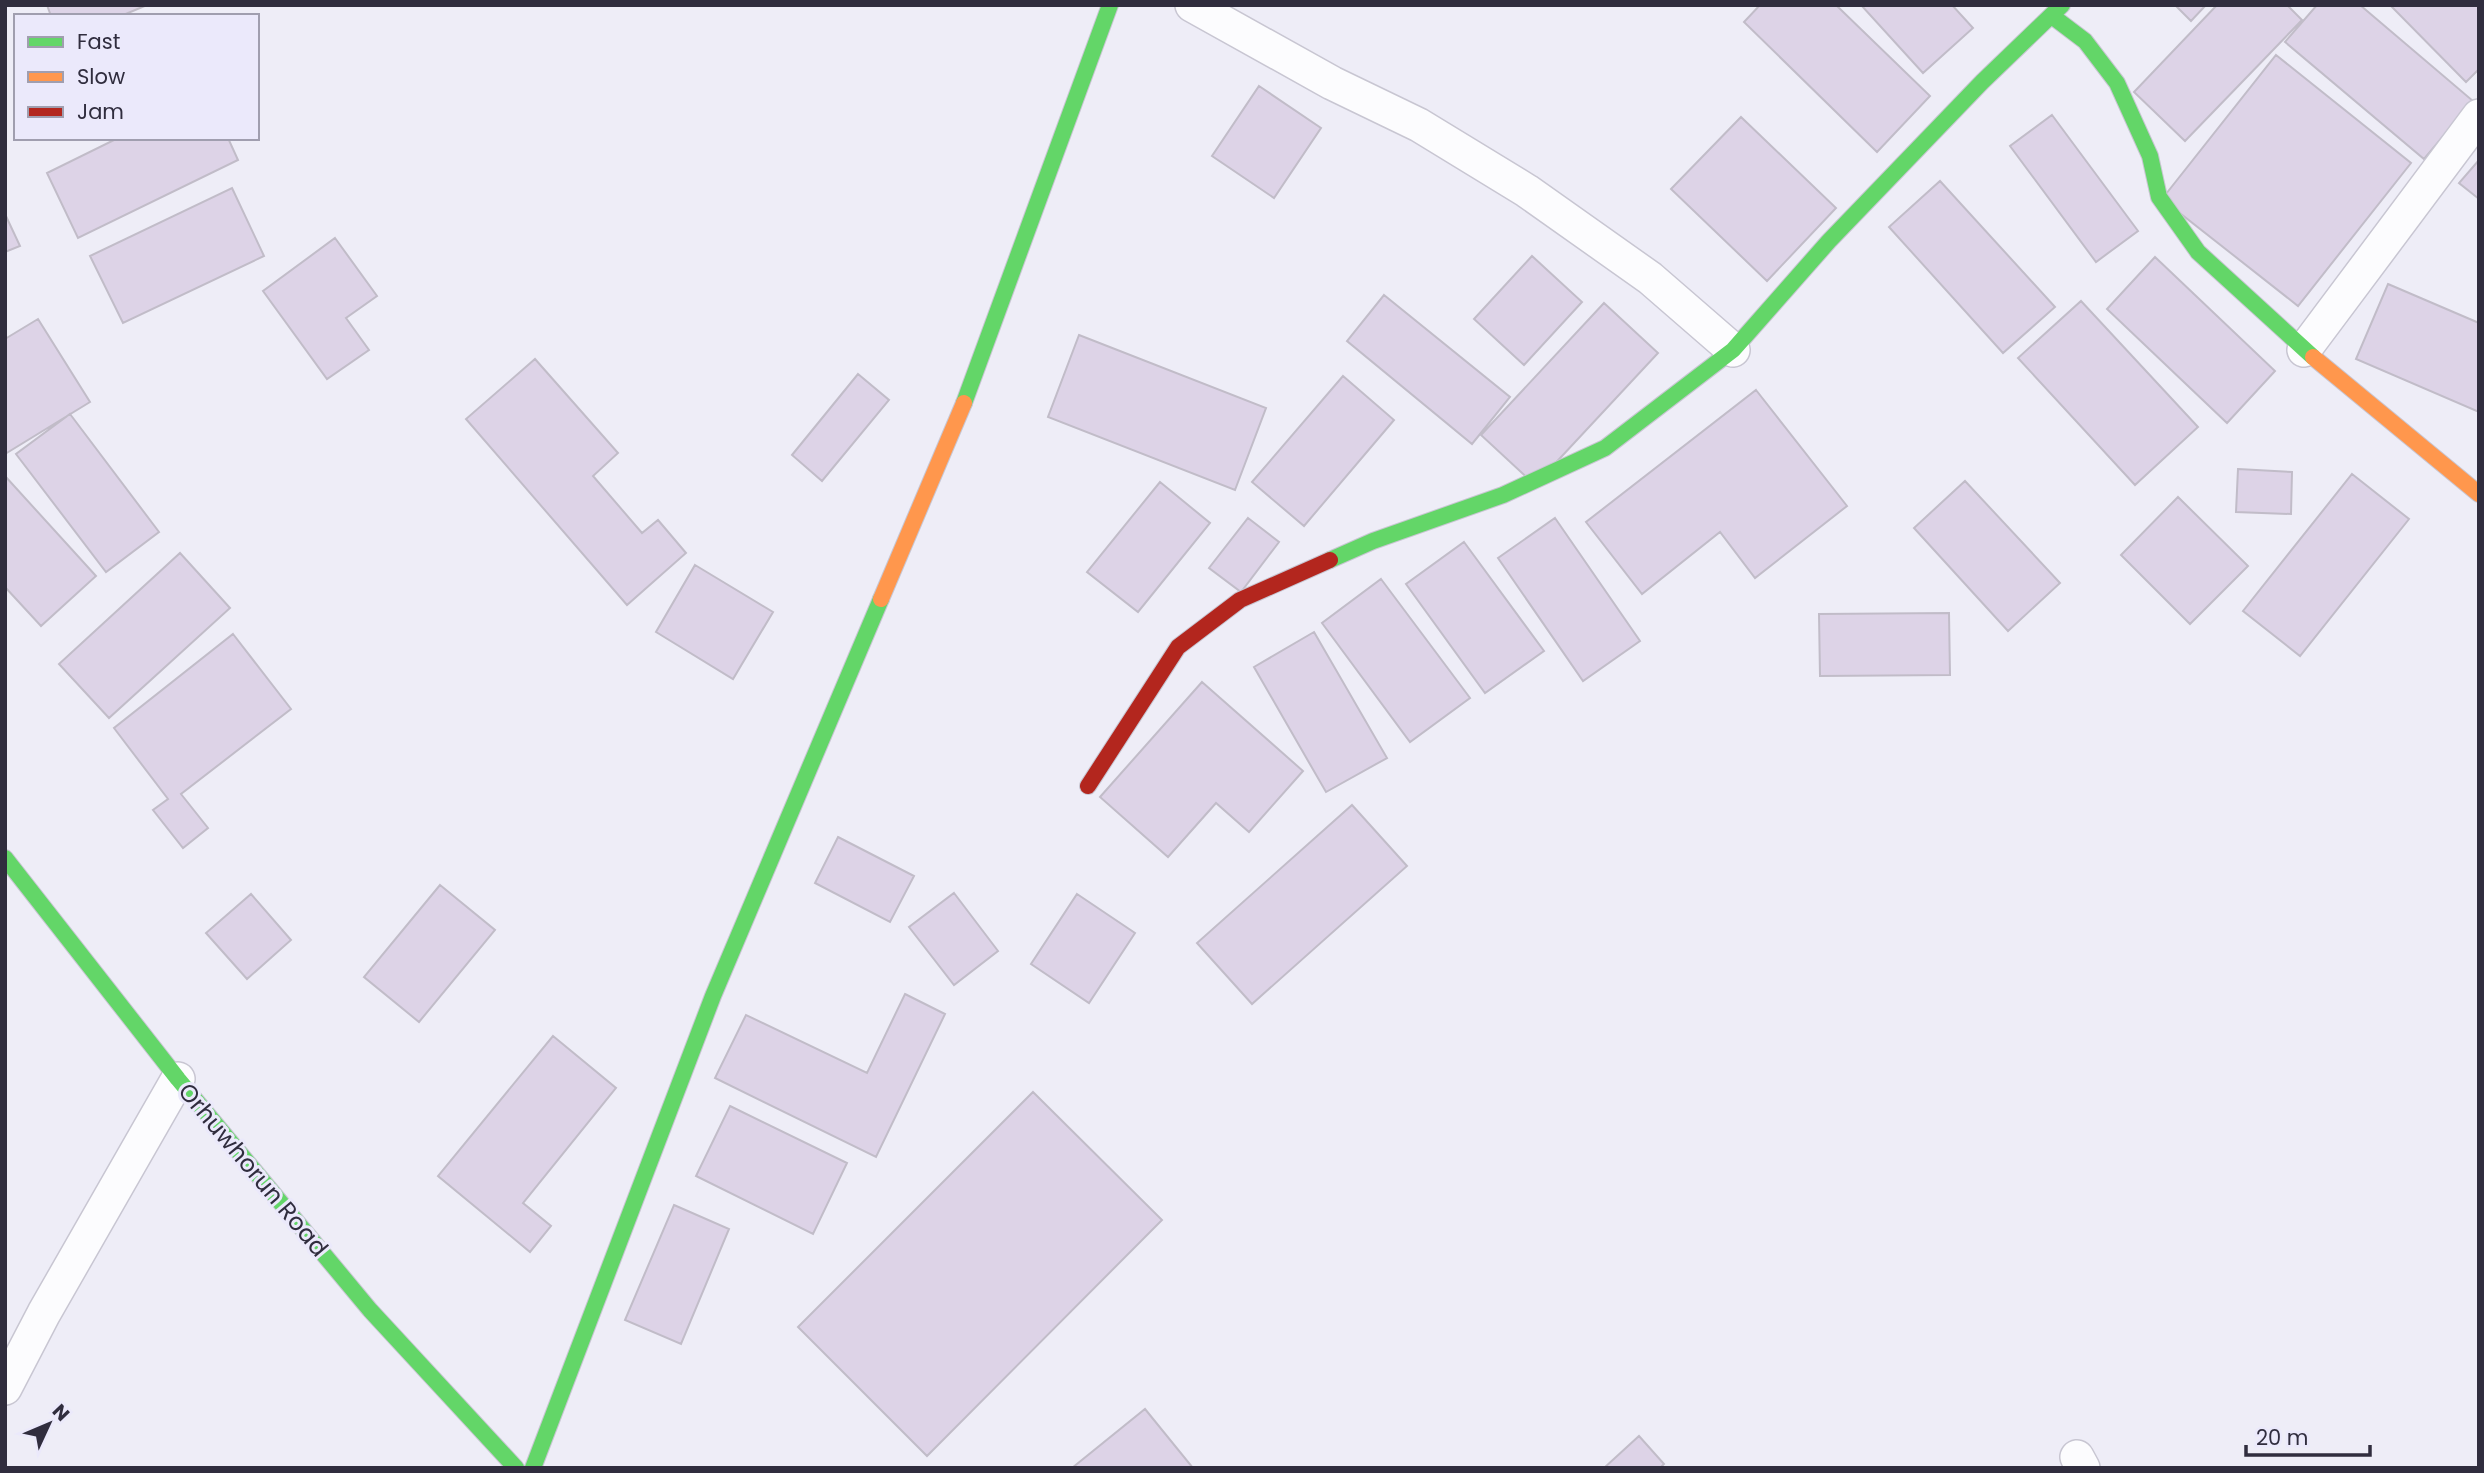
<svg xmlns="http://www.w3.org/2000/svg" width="2484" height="1473" viewBox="0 0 2484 1473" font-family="Poppins,sans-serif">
<rect width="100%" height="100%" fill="#eeedf7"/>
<!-- building -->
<path fill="#ddd3e7" stroke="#c1bcc8" stroke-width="2" d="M 47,5 L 147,5 L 121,16 L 51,16 Z
M 1760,5 L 1836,5 L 1930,96 L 1877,152 L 1744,22 Z
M 1861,5 L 1952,5 L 1973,28 L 1923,73 Z
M 2175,5 L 2206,5 L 2191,21 Z
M 2217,5 L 2287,5 L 2302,20 L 2185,141 L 2134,92 Z
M 2317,5 L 2360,5 L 2473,101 L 2424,159 L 2285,42 Z
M 2390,5 L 2479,5 L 2479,69 L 2466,82 Z
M 2276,55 L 2411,163 L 2298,306 L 2162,199 Z
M 1259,86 L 1321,128 L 1274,198 L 1212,156 Z
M 2052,115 L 2138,231 L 2096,262 L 2010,146 Z
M 1741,117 L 1836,208 L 1767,281 L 1671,189 Z
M 118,138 L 228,138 L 238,160 L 78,238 L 47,173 Z
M 2479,160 L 2479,199 L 2459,183 Z
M 1940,181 L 2055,307 L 2003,353 L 1889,227 Z
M 232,188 L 264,256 L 123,323 L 90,256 Z
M 5,214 L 20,246 L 5,252 Z
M 335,238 L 377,296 L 346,318 L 369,350 L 327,379 L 263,291 Z
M 1532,256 L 1582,302 L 1524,365 L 1474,319 Z
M 2155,257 L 2275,371 L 2227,423 L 2107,309 Z
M 2388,284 L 2479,323 L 2479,412 L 2356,359 Z
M 1384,295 L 1510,397 L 1472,444 L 1347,341 Z
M 2081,301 L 2198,427 L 2135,485 L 2018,358 Z
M 1604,303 L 1658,353 L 1535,485 L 1481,435 Z
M 38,319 L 90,402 L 5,454 L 5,339 Z
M 1079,335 L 1266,408 L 1235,490 L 1048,417 Z
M 535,359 L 618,453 L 593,476 L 642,533 L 658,520 L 686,553 L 627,605 L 466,419 Z
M 858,374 L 889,400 L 822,481 L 792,455 Z
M 1343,376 L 1394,420 L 1304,526 L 1252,482 Z
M 1756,390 L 1847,506 L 1755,578 L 1720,532 L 1642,594 L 1586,522 Z
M 70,414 L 159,532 L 106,572 L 16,454 Z
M 2238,469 L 2292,472 L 2291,514 L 2236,512 Z
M 2352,474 L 2409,519 L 2300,656 L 2243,611 Z
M 5,476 L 96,576 L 41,626 L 5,587 Z
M 1965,481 L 2060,583 L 2008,631 L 1914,528 Z
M 1160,482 L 1210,523 L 1138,612 L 1087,572 Z
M 2178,497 L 2248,566 L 2190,624 L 2121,555 Z
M 1248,518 L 1279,542 L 1241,592 L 1209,568 Z
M 1555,518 L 1640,641 L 1583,681 L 1498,558 Z
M 1464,542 L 1544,651 L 1485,693 L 1406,584 Z
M 180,553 L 230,608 L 109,718 L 59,664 Z
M 695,565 L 773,612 L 733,679 L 656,632 Z
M 1381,579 L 1470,698 L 1410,742 L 1322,623 Z
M 1949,613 L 1950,675 L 1820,676 L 1819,614 Z
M 1314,632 L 1387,758 L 1326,792 L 1254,667 Z
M 233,634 L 291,709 L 181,794 L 208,828 L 183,848 L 153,810 L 168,799 L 114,728 Z
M 1202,682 L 1303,771 L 1249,832 L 1216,803 L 1168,857 L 1100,797 Z
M 1352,805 L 1407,866 L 1252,1004 L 1197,943 Z
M 838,837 L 914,876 L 890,922 L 815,883 Z
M 440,885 L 495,930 L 419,1022 L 364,977 Z
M 954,893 L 998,951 L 954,985 L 909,927 Z
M 251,894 L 291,940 L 247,979 L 206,933 Z
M 1077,894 L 1135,933 L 1089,1003 L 1031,964 Z
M 905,994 L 945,1014 L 876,1157 L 715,1078 L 746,1015 L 867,1073 Z
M 553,1036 L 616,1088 L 523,1203 L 551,1226 L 530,1252 L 438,1176 Z
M 1033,1092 L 1162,1220 L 927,1456 L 798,1327 Z
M 730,1106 L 847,1163 L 813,1234 L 696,1176 Z
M 674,1205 L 729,1229 L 681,1344 L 625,1320 Z
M 1145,1409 L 1193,1468 L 1072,1468 Z
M 1639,1436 L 1664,1464 L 1660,1468 L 1604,1468 Z"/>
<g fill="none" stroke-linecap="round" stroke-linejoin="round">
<defs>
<path id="street" d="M 1192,5 L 1332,83 L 1419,125 L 1527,191 L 1650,278 L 1733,350
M 2304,350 L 2479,116
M 5,1388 L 44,1313 L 178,1079
M 2077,1457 L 2083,1468"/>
<path id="fast" d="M 2052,16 L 2085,41 L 2117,83 L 2150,156 L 2159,197 L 2198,252 L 2313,357
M 964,403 L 1110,5
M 1330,560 L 1373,541 L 1503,495 L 1605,448 L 1733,350 L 1829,241 L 1982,82 L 2062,5
M 5,858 L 178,1079 L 370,1310 L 516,1468
M 533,1468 L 713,996 L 881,599"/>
<path id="slow" d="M 2313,357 L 2479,494
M 881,599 L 964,403"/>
<path id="jam" d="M 1088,786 L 1178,647 L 1240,600 L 1330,560"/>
</defs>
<!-- street casing -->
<use href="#street" stroke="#c8c6d2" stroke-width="36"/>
<!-- fast casing -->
<use href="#fast" stroke="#c8c6d2" stroke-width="18"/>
<!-- slow casing -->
<use href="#slow" stroke="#c8c6d2" stroke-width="18"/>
<!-- jam casing -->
<use href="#jam" stroke="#c8c6d2" stroke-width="18"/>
<!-- street -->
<use href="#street" stroke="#fcfcfe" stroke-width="33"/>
<!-- fast -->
<use href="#fast" stroke="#63d668" stroke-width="16"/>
<!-- slow -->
<use href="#slow" stroke="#ff974d" stroke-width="16"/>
<!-- jam -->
<use href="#jam" stroke="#b3261e" stroke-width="16"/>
</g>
<g text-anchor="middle" stroke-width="6" stroke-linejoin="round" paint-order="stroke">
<!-- street labels -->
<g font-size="24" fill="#302d3e" stroke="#ebe9fb">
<text transform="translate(253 1170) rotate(50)" y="8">Orhuwhorun Road</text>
</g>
</g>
<!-- border -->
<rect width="2484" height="1473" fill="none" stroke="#302d3e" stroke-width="14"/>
<!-- legend -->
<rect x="14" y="14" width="245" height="126" fill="#ebe9fb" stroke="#a09eaf" stroke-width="2"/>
<rect x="28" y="37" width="35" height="10" fill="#63d668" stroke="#a09eaf" stroke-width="2"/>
<text x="77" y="49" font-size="21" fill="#302d3e">Fast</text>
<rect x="28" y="72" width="35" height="10" fill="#ff974d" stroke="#a09eaf" stroke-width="2"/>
<text x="77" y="84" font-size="21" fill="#302d3e">Slow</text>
<rect x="28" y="107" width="35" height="10" fill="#b3261e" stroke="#a09eaf" stroke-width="2"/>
<text x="77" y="119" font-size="21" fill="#302d3e">Jam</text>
<!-- north arrow -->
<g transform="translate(49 1424) rotate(46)" stroke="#ebe9fb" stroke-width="5" paint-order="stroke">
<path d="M0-5L12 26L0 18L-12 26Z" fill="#302d3e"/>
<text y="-10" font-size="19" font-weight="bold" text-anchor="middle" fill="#302d3e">N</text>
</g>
<!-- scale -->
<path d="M2246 1445v10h124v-10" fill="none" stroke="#302d3e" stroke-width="3.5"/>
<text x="2256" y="1445" font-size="21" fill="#302d3e" stroke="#ebe9fb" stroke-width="5" paint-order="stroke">20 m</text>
</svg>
